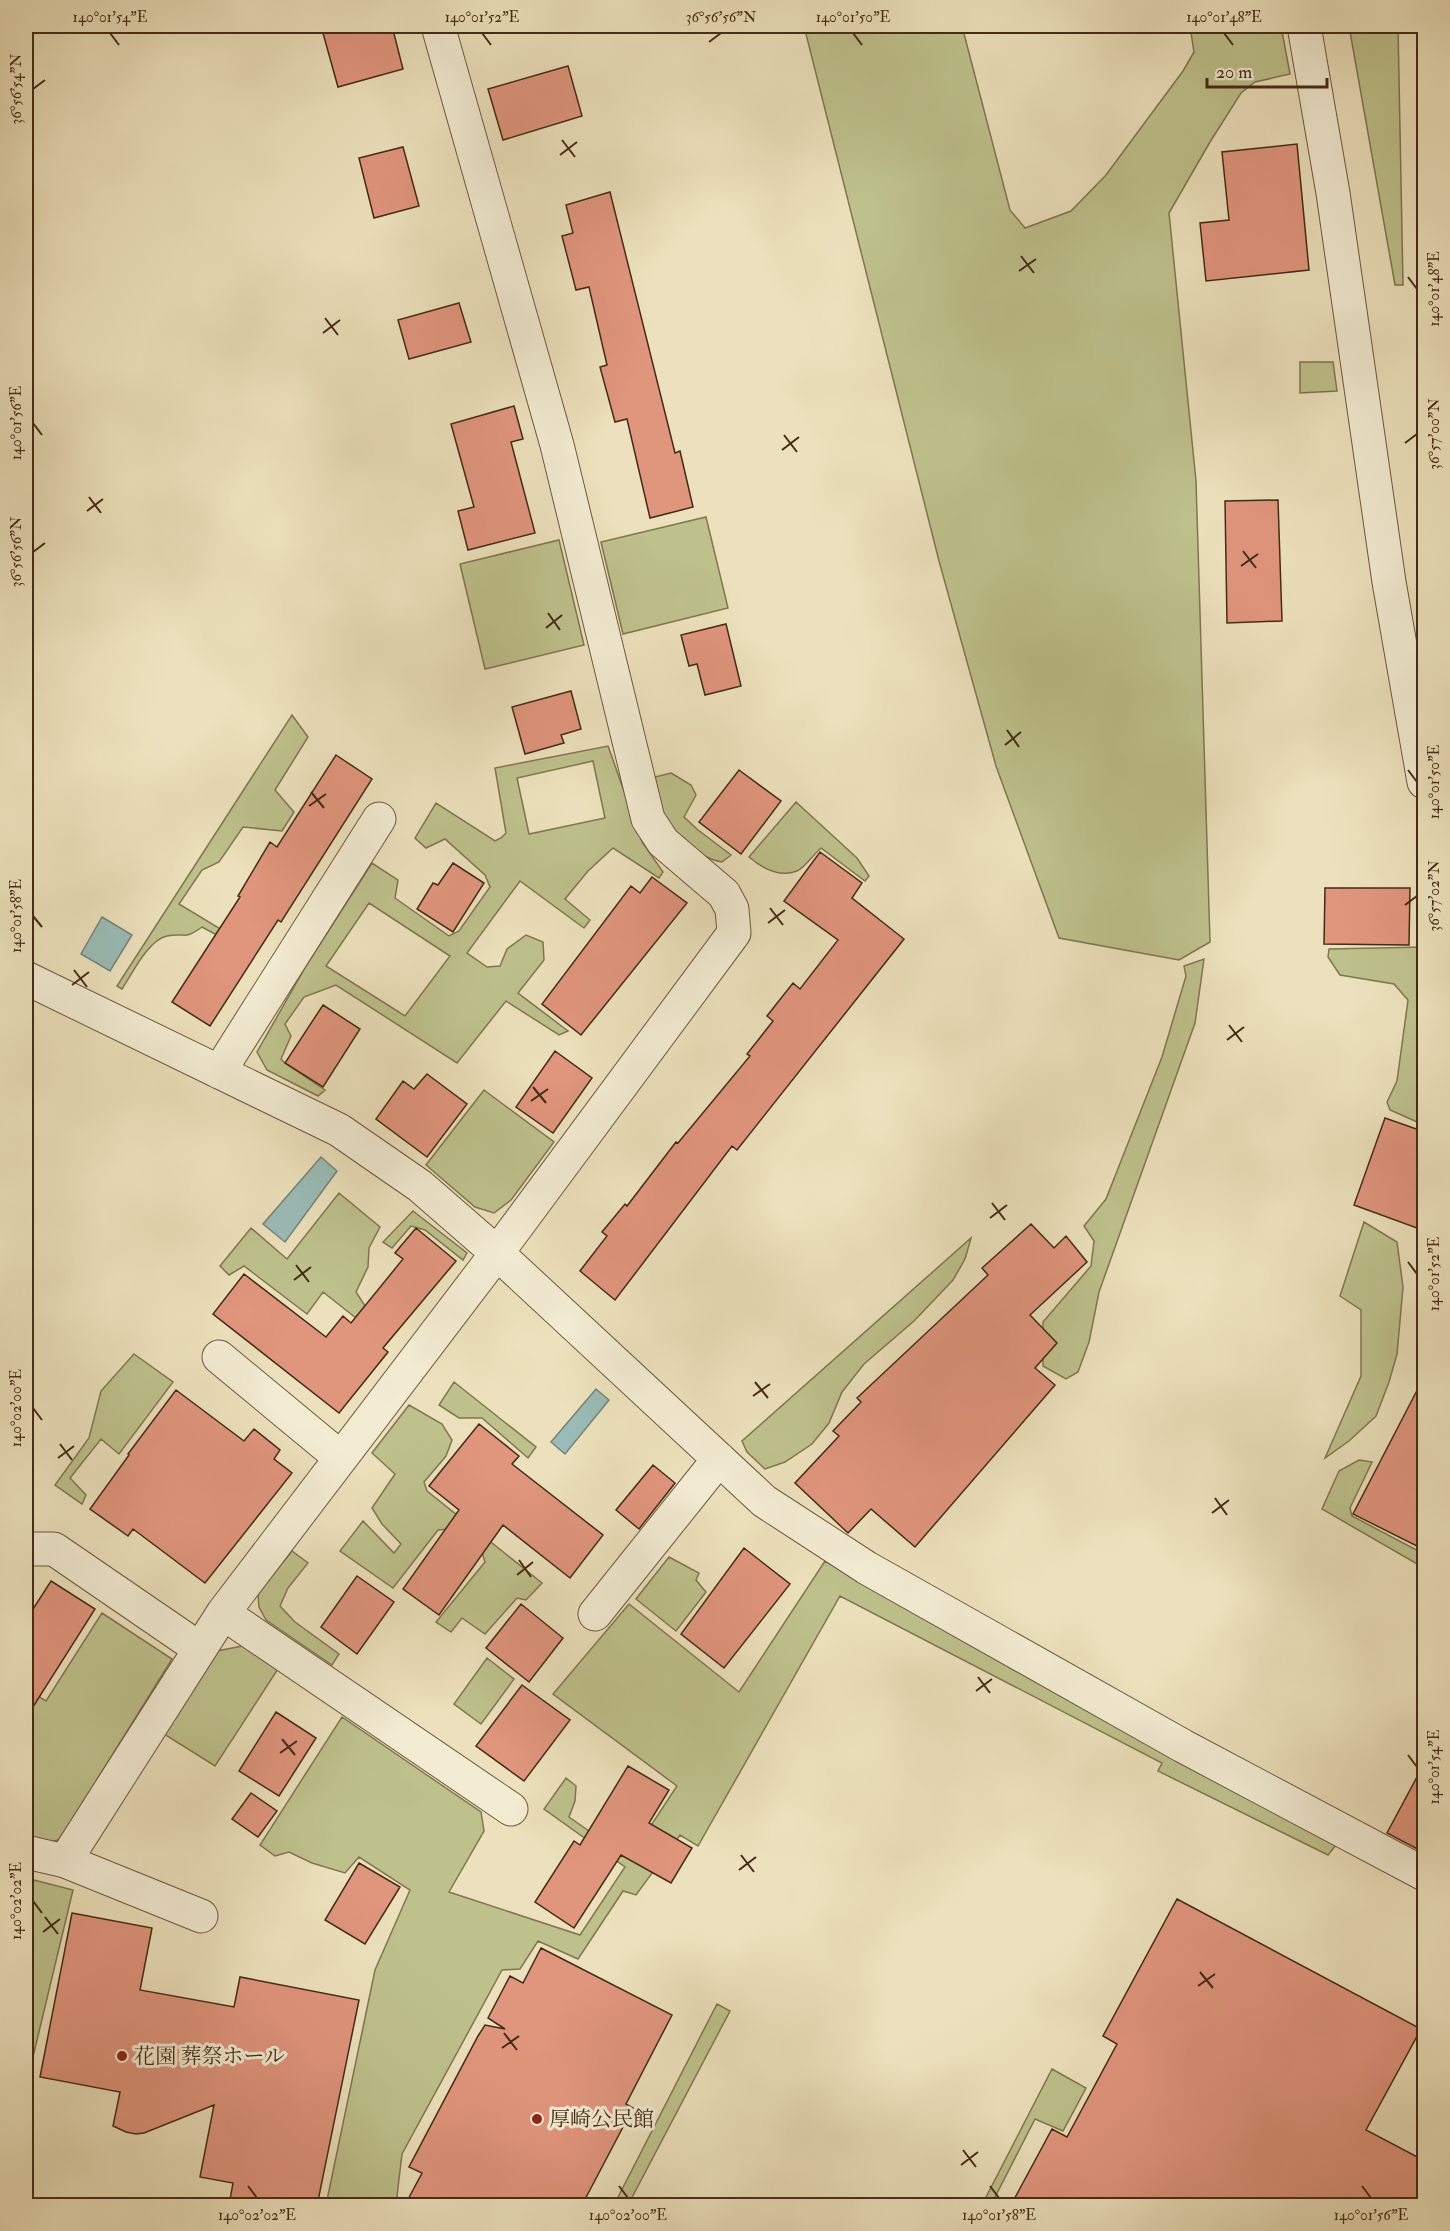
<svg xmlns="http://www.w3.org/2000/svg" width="1450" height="2231" viewBox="0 0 1450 2231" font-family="'IM FELL Double Pica','Noto Serif JP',serif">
<rect width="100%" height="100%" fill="#ece1bc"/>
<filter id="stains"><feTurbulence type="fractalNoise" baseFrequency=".00333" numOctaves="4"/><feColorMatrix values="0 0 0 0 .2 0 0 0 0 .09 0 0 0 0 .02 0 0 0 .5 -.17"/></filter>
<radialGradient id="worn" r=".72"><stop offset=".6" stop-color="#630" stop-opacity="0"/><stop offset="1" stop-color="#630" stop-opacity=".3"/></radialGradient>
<!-- green -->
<path fill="#bec18c" stroke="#807650" stroke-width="1.5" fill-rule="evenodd" d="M 804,26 L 962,26 L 1010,210 L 1025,228 L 1071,211 L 1106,175 L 1183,71 L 1194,52 L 1190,26 L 1281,26 L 1290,74 L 1255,82 L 1241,93 L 1210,142 L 1169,213 L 1196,481 L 1210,942 L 1179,960 L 1059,938 L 996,766 L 939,561 Z
M 1349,26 L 1398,26 L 1403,285 L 1395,285 Z
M 1300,362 L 1333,362 L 1337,391 L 1300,393 Z
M 706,517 L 728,608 L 623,634 L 601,542 Z
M 559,540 L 584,645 L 485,669 L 460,564 Z
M 292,715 L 308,737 L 275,790 L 294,812 L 282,831 L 243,827 L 219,862 L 202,870 L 179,904 L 242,942 L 237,946 L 202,927 C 183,941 186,932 167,936 C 148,940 132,974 122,989 L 117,986 Z
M 608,746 L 642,842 L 663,872 L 659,878 L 613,848 L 588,871 L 565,899 L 590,920 L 584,928 L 520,881 L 467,953 L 487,967 L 500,966 L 507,949 L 526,935 L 543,942 L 544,960 L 518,993 L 568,1031 L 559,1035 L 506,1001 L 457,1063 L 336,985 L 304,997 L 285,1024 L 291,1036 L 281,1059 L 285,1063 L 325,1090 L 318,1096 L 267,1070 L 257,1052 L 306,966 L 372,863 L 398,880 L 395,898 L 449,936 L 459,931 L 490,887 L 485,875 L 445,839 L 426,848 L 415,838 L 436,803 L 495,841 L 501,838 L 506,833 L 495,768 ZM 593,761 L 605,818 L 529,834 L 517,778 ZM 369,903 L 450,956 L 405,1016 L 326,966 Z
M 671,773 L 691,785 L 696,795 L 684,817 L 698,830 L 731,855 L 722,862 C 697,858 669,829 660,806 C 657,797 657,786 655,777 Z
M 796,802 L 857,858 L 869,876 L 865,881 L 821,848 C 814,854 805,867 797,871 C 779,878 762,868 749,857 Z
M 1424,947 L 1424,1125 L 1390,1110 L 1387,1102 L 1397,1081 L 1408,1000 L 1394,984 L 1340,975 L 1328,957 L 1329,949 Z
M 1204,959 L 1195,1023 L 1099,1292 L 1089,1342 L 1078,1372 L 1066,1379 L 1043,1366 L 1043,1322 L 1091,1266 L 1094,1241 L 1084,1226 L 1106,1199 L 1162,1057 L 1186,976 L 1184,966 Z
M 484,1090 L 554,1142 L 511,1200 L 494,1213 L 475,1207 L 426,1165 Z
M 339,1193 L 380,1227 L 369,1248 L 368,1267 L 356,1292 L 365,1306 L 356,1318 L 323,1292 L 307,1314 L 244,1266 L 229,1275 L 220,1266 L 251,1228 L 287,1259 Z
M 413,1211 L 467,1253 L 463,1260 L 425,1230 L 411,1226 L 392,1248 L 383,1242 Z
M 1364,1222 L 1397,1242 L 1403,1287 L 1397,1354 L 1389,1382 L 1376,1416 L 1349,1441 L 1325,1458 L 1361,1376 L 1361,1310 L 1340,1296 Z
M 971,1238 L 965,1259 L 953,1280 L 914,1321 L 864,1364 L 842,1392 L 829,1423 L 812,1444 L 785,1462 L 765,1469 L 747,1452 L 742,1441 Z
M 134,1354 L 173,1382 L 119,1454 L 101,1439 L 70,1478 L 86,1495 L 82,1504 L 55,1485 L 89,1438 L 101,1391 Z
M 454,1382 L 536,1447 L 528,1458 L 482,1418 L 459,1418 L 439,1405 Z
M 409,1405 L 442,1424 L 452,1440 L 446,1456 L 424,1482 L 427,1491 L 542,1583 L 526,1600 L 517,1598 L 485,1634 L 462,1618 L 451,1632 L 436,1622 L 485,1562 L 482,1552 L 449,1529 L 438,1530 L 393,1588 L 340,1551 L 363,1521 L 394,1553 L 401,1544 L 382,1524 L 372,1508 L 395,1474 L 372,1453 Z
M 1359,1460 L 1372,1462 L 1350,1508 L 1352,1516 L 1424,1554 L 1424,1568 L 1322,1509 L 1339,1471 Z
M 292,1551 L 308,1563 L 288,1588 L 280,1606 L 295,1622 L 339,1654 L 332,1665 L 266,1620 L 259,1607 L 258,1593 Z
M 669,1557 L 699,1573 L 696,1580 L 706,1592 L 676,1631 L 636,1599 Z
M 825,1561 L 1336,1845 L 1328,1855 L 1158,1771 L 1162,1763 L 840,1596 L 698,1846 L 680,1835 L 636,1895 L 623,1891 L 578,1959 L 538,1941 L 520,1969 L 502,1970 L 402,2154 L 397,2196 L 402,2206 L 326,2205 L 375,1970 L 410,1890 L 359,1857 L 345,1873 L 312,1863 L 289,1852 L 275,1856 L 260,1845 L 342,1717 L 481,1812 L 484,1831 L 449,1892 L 580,1935 L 625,1867 L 544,1809 L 566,1778 L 576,1786 L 575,1801 L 569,1817 L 629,1859 L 677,1786 L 553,1694 L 629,1604 L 739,1692 Z
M 102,1613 L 172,1659 L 60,1839 L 42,1846 L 26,1839 L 26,1689 L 46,1701 Z
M 247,1645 L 278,1669 L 215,1766 L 164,1734 L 217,1651 Z
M 487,1658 L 514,1679 L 481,1724 L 454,1704 Z
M 26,1878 L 73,1890 L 26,2086 Z
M 717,2004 L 730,2011 L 628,2205 L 614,2205 Z
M 1052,2069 L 1086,2088 L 1063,2131 L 1035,2119 L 991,2205 L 982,2205 Z"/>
<!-- water -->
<path fill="#9abcb8" stroke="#778277" stroke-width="1.5" d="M 102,917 L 132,935 L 110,971 L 81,954 Z
M 321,1157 L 337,1171 L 285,1242 L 263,1224 Z
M 596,1389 L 609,1400 L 565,1454 L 551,1442 Z"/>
<!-- building -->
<path fill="#e0957d" stroke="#432b15" stroke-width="1.5" d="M 321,26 L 392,26 L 403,69 L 338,87 Z
M 568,66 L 582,116 L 503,140 L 488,89 Z
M 1297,144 L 1309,270 L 1206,281 L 1200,223 L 1229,220 L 1222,152 Z
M 403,147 L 419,206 L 374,218 L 359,158 Z
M 610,192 L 675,453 L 680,451 L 693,507 L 650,518 L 627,419 L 615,422 L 600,367 L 607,365 L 589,287 L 576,290 L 562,236 L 573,233 L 566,205 Z
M 459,303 L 471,342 L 409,359 L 398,320 Z
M 514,406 L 523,439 L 511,442 L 535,533 L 468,550 L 458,511 L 474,507 L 451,424 Z
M 1278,500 L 1282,621 L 1227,623 L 1225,501 Z
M 726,624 L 741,686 L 705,695 L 697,664 L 689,666 L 681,635 Z
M 571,691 L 581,729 L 561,735 L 564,743 L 525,754 L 512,707 Z
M 336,755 L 372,779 L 281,922 L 278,920 L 210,1026 L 172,1002 L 240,897 L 238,896 L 270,842 L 277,847 Z
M 739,770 L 781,801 L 741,854 L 699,822 Z
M 820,852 L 862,883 L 852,898 L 904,939 L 737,1150 L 732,1146 L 615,1300 L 580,1271 L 607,1236 L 602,1232 L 625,1204 L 627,1206 L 676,1142 L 678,1143 L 750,1056 L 747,1054 L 773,1021 L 767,1016 L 793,983 L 800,989 L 838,940 L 784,901 Z
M 453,863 L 484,883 L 453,932 L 417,909 L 433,883 L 438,885 Z
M 652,877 L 687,903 L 581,1035 L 542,1004 L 631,886 L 640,893 Z
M 1325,888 L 1410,888 L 1409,945 L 1324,944 Z
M 323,1005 L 360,1029 L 323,1087 L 285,1063 Z
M 555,1051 L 592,1078 L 553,1133 L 516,1107 Z
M 427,1074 L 467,1104 L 427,1157 L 376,1119 L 403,1081 L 414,1089 Z
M 1385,1118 L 1425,1132 L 1425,1231 L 1354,1205 Z
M 1031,1224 L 1054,1248 L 1066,1236 L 1087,1262 L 1030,1315 L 1057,1343 L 1035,1368 L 1055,1385 L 915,1547 L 871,1509 L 848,1533 L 795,1483 L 839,1436 L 833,1431 L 861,1402 L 857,1398 L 988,1275 L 982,1268 Z
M 416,1228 L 456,1261 L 383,1348 L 388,1352 L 339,1413 L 213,1314 L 244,1274 L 326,1337 L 343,1316 L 351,1323 L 403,1259 L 395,1253 Z
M 1425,1375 L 1425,1550 L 1353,1514 Z
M 176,1390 L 244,1441 L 254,1429 L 280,1450 L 274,1459 L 292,1473 L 205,1583 L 133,1529 L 128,1536 L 90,1509 L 129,1455 L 128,1454 Z
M 479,1424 L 519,1456 L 512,1464 L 603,1535 L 570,1578 L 503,1525 L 439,1615 L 403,1589 L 459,1510 L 429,1486 Z
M 653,1465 L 675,1483 L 639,1529 L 616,1510 Z
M 744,1548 L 790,1584 L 724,1668 L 681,1634 Z
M 357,1576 L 394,1602 L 357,1654 L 321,1627 Z
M 51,1581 L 95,1609 L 26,1718 L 26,1620 Z
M 521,1604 L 563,1638 L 529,1682 L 486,1648 Z
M 522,1685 L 570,1720 L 524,1781 L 476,1746 Z
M 276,1712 L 316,1738 L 279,1796 L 239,1771 Z
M 1425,1762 L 1425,1853 L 1387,1833 Z
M 628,1766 L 669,1790 L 649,1823 L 692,1848 L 671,1883 L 621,1855 L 574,1928 L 535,1902 L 574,1841 L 580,1845 Z
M 251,1793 L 277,1811 L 258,1837 L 232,1819 Z
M 359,1863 L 400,1887 L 365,1944 L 325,1920 Z
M 1177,1899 L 1421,2029 L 1366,2130 L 1425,2161 L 1425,2205 L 1011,2205 L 1052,2129 L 1067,2137 L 1117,2044 L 1103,2036 Z
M 72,1913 L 152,1928 L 140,1990 L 234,2007 L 240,1977 L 359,2000 L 318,2201 L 306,2199 L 305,2205 L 229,2205 L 233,2183 L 200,2177 L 214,2105 L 144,2133 L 136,2134 L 126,2132 L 113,2126 L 120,2092 L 40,2077 Z
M 541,1948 L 672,2015 L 626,2104 L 633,2108 L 582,2205 L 405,2205 L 422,2173 L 409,2167 L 478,2036 L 485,2025 L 505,2029 L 488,2018 L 510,1976 L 523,1983 Z"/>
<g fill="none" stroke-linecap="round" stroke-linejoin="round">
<defs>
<path id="minor" d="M 26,978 L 339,1130 L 420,1186 L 497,1253 L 764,1501 L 867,1568 L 1183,1746 L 1424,1874
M 219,1072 L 379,819
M 219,1357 L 341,1458
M 26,1549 L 54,1549 L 200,1649
M 223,1613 L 511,1809
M 595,1614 L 719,1459
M 26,1852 L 65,1861
M 201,1916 L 65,1861 L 223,1613 L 497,1253 L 734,933 L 732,909 L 724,894 L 663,842 L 648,819 L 557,445 L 438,26"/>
<path id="tertiary" d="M 1304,26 L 1333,193 L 1389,582 L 1424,782"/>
</defs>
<!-- minor casing -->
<use href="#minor" stroke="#6d583f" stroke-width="35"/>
<!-- tertiary casing -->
<use href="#tertiary" stroke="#6d583f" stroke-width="35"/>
<!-- minor -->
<use href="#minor" stroke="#f3ecd3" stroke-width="33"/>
<!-- tertiary -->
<use href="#tertiary" stroke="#f3ecd3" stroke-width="33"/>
</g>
<!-- ticks -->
<path fill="none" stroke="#432b15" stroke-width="2" d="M 110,33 L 119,45M 482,33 L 491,45M 853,33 L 862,45M 1224,33 L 1233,45M 709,42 L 721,33M 33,89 L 45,80M 562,140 L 575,157M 560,155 L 577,142M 1021,256 L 1034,273M 1019,271 L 1036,259M 1408,277 L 1417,289M 325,318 L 338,335M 323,333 L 340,320M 33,423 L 42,435M 784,435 L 797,452M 1405,443 L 1417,434M 782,450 L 799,437M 89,497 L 101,513M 87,511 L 103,499M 1243,551 L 1256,568M 33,552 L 45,543M 1241,566 L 1258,554M 548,613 L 560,630M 546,628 L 562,615M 1007,730 L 1019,747M 1005,745 L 1021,732M 1408,770 L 1417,782M 311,792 L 324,808M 309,806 L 326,794M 1405,905 L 1417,896M 770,908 L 783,925M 33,916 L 42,927M 768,923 L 785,910M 74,970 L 87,987M 72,985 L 89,972M 1229,1025 L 1242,1042M 1227,1040 L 1244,1027M 533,1087 L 546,1103M 531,1101 L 548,1089M 992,1203 L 1005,1220M 990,1218 L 1007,1205M 1408,1262 L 1417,1274M 296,1265 L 309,1282M 294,1280 L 311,1267M 755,1382 L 768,1398M 753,1396 L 770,1384M 33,1408 L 42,1420M 60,1444 L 72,1460M 58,1458 L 74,1446M 1215,1498 L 1227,1515M 1212,1513 L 1229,1500M 519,1560 L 531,1577M 517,1575 L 533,1562M 978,1677 L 990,1693M 976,1691 L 992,1679M 282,1739 L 295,1755M 280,1753 L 297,1741M 1408,1755 L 1417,1767M 741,1855 L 754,1872M 739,1870 L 756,1857M 33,1901 L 42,1913M 45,1917 L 58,1934M 43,1932 L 60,1919M 1200,1972 L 1213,1988M 1198,1986 L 1215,1974M 504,2033 L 517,2050M 502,2048 L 519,2036M 963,2150 L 976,2167M 961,2165 L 978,2152M 248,2186 L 257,2198M 619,2186 L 628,2198M 990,2186 L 999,2198M 1362,2186 L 1371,2198"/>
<!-- markers -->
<g fill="#8f2418" stroke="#f3ecd3" stroke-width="2">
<circle cx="122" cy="2056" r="6"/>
<circle cx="537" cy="2119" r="6"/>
</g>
<g text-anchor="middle" stroke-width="6" stroke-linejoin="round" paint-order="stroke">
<!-- poi labels -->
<g font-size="21" fill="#432b15" stroke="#f3ecd3" text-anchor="start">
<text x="134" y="2063">花園 葬祭ホール</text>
<text x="549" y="2126">厚崎公民館</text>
</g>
</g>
<!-- margin -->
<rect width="1450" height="2231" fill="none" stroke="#ece1bc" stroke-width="66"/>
<!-- scale -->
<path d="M1207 78v9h120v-9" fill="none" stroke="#432b15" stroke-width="3"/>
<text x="1216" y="78" font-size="18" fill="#432b15" stroke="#f3ecd3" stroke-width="4.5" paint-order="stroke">20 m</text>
<rect x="33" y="33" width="1384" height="2165" fill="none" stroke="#432b15" stroke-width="2"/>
<g font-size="15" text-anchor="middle" fill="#432b15">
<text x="110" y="22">140°01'54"E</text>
<text x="482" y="22">140°01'52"E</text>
<text x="721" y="22">36°56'56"N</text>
<text x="853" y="22">140°01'50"E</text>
<text x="1224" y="22">140°01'48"E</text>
<text transform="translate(16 89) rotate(-90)" y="5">36°56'54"N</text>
<text transform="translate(1434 289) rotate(-90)" y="5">140°01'48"E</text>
<text transform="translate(16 423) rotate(-90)" y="5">140°01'56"E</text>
<text transform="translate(1434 434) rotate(-90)" y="5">36°57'00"N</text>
<text transform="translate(16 552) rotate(-90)" y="5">36°56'56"N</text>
<text transform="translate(1434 782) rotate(-90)" y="5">140°01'50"E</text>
<text transform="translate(1434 896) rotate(-90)" y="5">36°57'02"N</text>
<text transform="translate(16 916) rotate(-90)" y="5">140°01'58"E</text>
<text transform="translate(1434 1274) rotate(-90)" y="5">140°01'52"E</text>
<text transform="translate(16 1408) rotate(-90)" y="5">140°02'00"E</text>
<text transform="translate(1434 1767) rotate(-90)" y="5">140°01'54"E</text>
<text transform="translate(16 1901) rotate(-90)" y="5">140°02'02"E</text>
<text x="257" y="2220">140°02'02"E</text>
<text x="628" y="2220">140°02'00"E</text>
<text x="999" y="2220">140°01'58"E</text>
<text x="1371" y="2220">140°01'56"E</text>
</g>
<rect width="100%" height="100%" filter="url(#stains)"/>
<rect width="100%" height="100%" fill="url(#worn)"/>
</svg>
